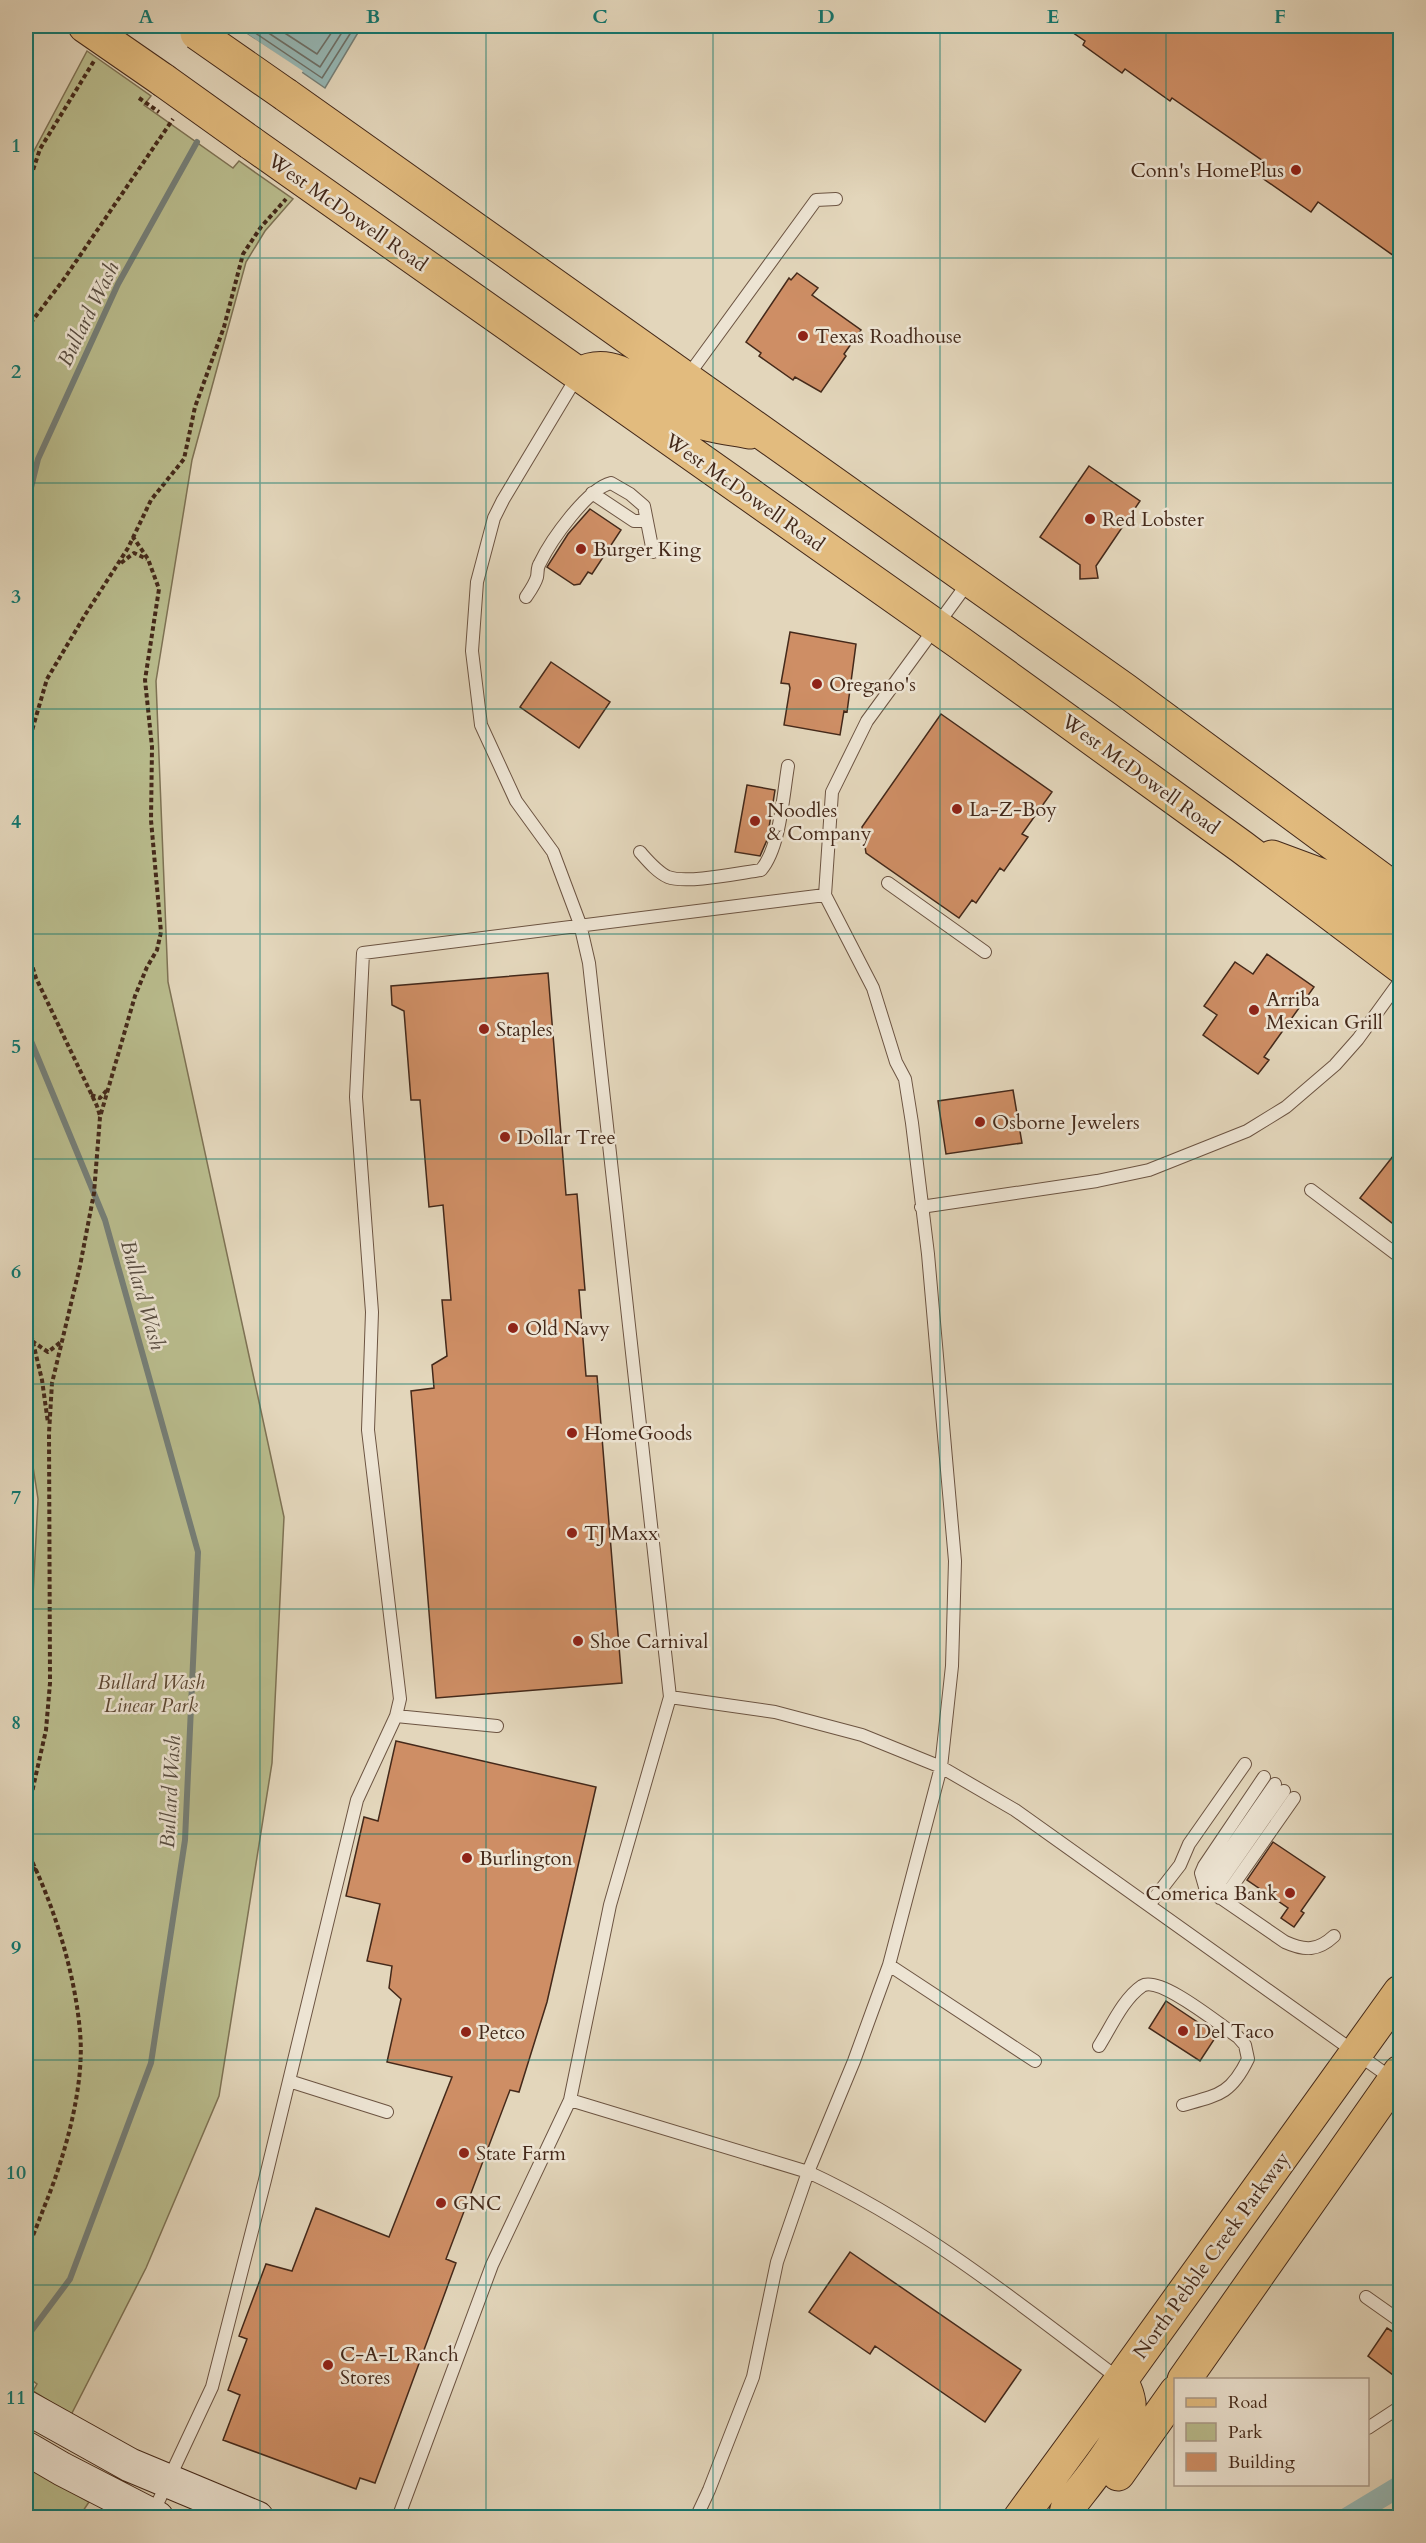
<svg xmlns="http://www.w3.org/2000/svg" width="1426" height="2543" viewBox="0 0 1426 2543" font-family="Cardo,serif">
<rect width="100%" height="100%" fill="#e3d6bb"/>
<filter id="stains"><feTurbulence type="fractalNoise" baseFrequency=".00333" numOctaves="4"/><feColorMatrix values="0 0 0 0 .2 0 0 0 0 .09 0 0 0 0 .02 0 0 0 .5 -.17"/></filter>
<radialGradient id="worn" r=".72"><stop offset=".6" stop-color="#630" stop-opacity="0"/><stop offset="1" stop-color="#630" stop-opacity=".3"/></radialGradient>
<!-- green -->
<path fill="#b9bc8d" stroke="#7e7254" stroke-width="1.5" d="M 87,51 L 151,96 L 144,105 L 233,168 L 239,161 L 293,199 L 265,231 L 246,262 L 192,460 L 156,681 L 168,982 L 284,1517 L 272,1763 L 219,2096 L 146,2268 L 71,2415 L 33,2391 L 37,2384 L 26,2376 L 26,1731 L 38,1499 L 26,1421 L 26,166 Z
M 26,2465 L 89,2502 L 79,2517 L 26,2518 Z"/>
<!-- water -->
<path fill="#96b8b6" stroke="#757f78" stroke-width="1.5" d="M 235,26 L 362,26 L 325,88 Z"/>
<!-- pier -->
<path fill="#e3d6bb" d="M 232,26 L 235,26 L 303,71 L 301,74 Z"/>
<g fill="none" stroke-linecap="round" stroke-linejoin="round">
<!-- shore -->
<path stroke="#6d7068" stroke-width="1.5" d="M 245,26 L 322,78 L 355,26
M 258,26 L 320,67 L 346,26
M 274,26 L 317,54 L 336,26"/>
<!-- stream -->
<path stroke="#757f78" stroke-width="6" d="M 26,508 L 38,459 L 118,284 L 197,142
M 26,1029 L 105,1220 L 198,1552 L 185,1840 L 151,2063 L 70,2279 L 26,2338"/>
<!-- canal -->
<path stroke="#96b8b6" stroke-width="21" d="M 1347,2518 L 1400,2486"/>
</g>
<!-- building -->
<path fill="#ce8e65" stroke="#44291a" stroke-width="1.5" d="M 1063,26 L 1401,26 L 1401,261 L 1318,202 L 1311,212 L 1255,173 L 1263,161 L 1172,98 L 1170,101 L 1125,69 L 1122,73 L 1083,45 L 1085,41 Z
M 797,273 L 818,288 L 812,295 L 861,330 L 844,354 L 846,356 L 821,392 L 795,377 L 793,380 L 759,356 L 761,353 L 746,342 L 789,278 L 791,280 Z
M 1089,466 L 1140,501 L 1096,566 L 1098,578 L 1080,579 L 1080,565 L 1040,537 Z
M 590,509 L 621,530 L 592,574 L 588,572 L 580,584 L 574,585 L 547,567 L 568,534 Z
M 790,632 L 856,644 L 847,712 L 844,711 L 840,735 L 784,725 L 790,688 L 789,684 L 781,683 Z
M 551,662 L 610,702 L 579,748 L 520,707 Z
M 941,714 L 1052,792 L 1022,834 L 1028,837 L 1004,871 L 1000,868 L 976,903 L 972,900 L 959,918 L 866,853 L 862,827 Z
M 747,785 L 775,790 L 767,840 L 760,856 L 735,852 Z
M 1267,954 L 1314,987 L 1264,1057 L 1269,1060 L 1258,1074 L 1203,1035 L 1217,1015 L 1204,1006 L 1235,962 L 1253,974 Z
M 548,973 L 566,1195 L 577,1194 L 585,1290 L 579,1290 L 586,1376 L 597,1376 L 622,1683 L 436,1698 L 411,1391 L 434,1388 L 432,1365 L 447,1356 L 442,1300 L 451,1300 L 443,1205 L 429,1207 L 420,1100 L 411,1100 L 404,1011 L 392,1005 L 391,986 Z
M 1013,1090 L 1022,1143 L 946,1154 L 938,1101 Z
M 1401,1146 L 1401,1230 L 1360,1198 Z
M 396,1741 L 596,1787 L 547,2002 L 519,2092 L 510,2090 L 446,2259 L 456,2263 L 375,2483 L 360,2478 L 356,2489 L 223,2440 L 240,2395 L 228,2390 L 247,2339 L 239,2336 L 266,2264 L 292,2271 L 316,2208 L 389,2237 L 452,2077 L 387,2062 L 401,1999 L 389,1988 L 392,1966 L 367,1961 L 380,1904 L 346,1896 L 364,1817 L 378,1821 Z
M 1273,1842 L 1325,1877 L 1301,1911 L 1304,1913 L 1294,1927 L 1281,1918 L 1288,1908 L 1247,1880 Z
M 1166,2001 L 1217,2035 L 1200,2061 L 1149,2028 Z
M 850,2252 L 1021,2370 L 985,2422 L 875,2346 L 870,2354 L 809,2312 Z
M 1387,2328 L 1401,2337 L 1401,2381 L 1368,2356 Z"/>
<g fill="none" stroke-linecap="round" stroke-linejoin="round">
<defs>
<path id="lane" d="M 687,377 L 816,200 L 836,199
M 592,493 L 634,521 L 646,521
M 526,597 C 530,591 535,584 537,577 C 538,572 537,567 540,563 C 551,540 587,489 611,483 L 630,494 L 644,506 L 653,552
M 640,852 C 648,861 657,872 668,877 C 687,884 739,873 761,870 C 780,848 783,796 788,766
M 888,883 L 985,952
M 1311,1190 L 1400,1257
M 921,1207 L 1097,1181 L 1149,1170 L 1247,1131 L 1286,1107 L 1335,1065 L 1358,1039 L 1400,981
M 670,1697 L 775,1712 L 862,1735 L 941,1767 L 1015,1810 L 1394,2080
M 396,1716 L 497,1726
M 1264,1777 L 1204,1866 L 1201,1873 L 1205,1887 L 1285,1942 C 1305,1951 1318,1951 1334,1936
M 1211,1891 L 1210,1880 L 1216,1869 L 1275,1784
M 1220,1898 L 1221,1881 L 1284,1791
M 1230,1904 L 1231,1888 L 1294,1798
M 1149,1905 L 1180,1865 L 1189,1844 L 1245,1764
M 889,1965 L 1035,2061
M 1099,2046 C 1111,2027 1123,1999 1142,1986 C 1160,1975 1221,2026 1238,2037 L 1245,2045 L 1248,2059 C 1231,2094 1219,2095 1183,2105
M 289,2081 L 387,2112
M 570,2100 L 808,2172 C 921,2224 1020,2304 1119,2379
M 1366,2297 L 1400,2321
M 1368,2428 L 1400,2407
M 152,2515 L 212,2387 L 265,2180 L 357,1800 L 396,1716 L 400,1699 L 368,1430 L 372,1312 L 356,1097 L 363,953 L 825,895
M 398,2518 L 492,2265 L 570,2100 L 610,1905 L 670,1697 L 589,963 L 580,924 L 553,852 L 516,801 L 481,725 L 472,651 L 477,582 L 494,518 L 503,500 L 578,375
M 696,2518 L 709,2490 L 753,2377 L 777,2262 L 808,2172 L 854,2061 L 889,1965 L 941,1767 L 952,1666 L 955,1561 L 928,1254 L 912,1123 L 905,1079 L 896,1062 L 873,988 L 825,895 L 832,792 L 867,721 L 970,580
M 1398,2518 L 1400,2516"/>
<path id="secondary" d="M 26,2407 L 130,2465 L 257,2518
M 26,2448 L 62,2469 L 157,2518"/>
<path id="primary" d="M 85,26 L 163,80
M 286,95 L 1125,690 L 1400,893
M 251,143 L 960,643 L 1242,847 L 1400,966
M 579,374 C 621,352 651,401 687,417 C 706,426 730,428 750,432
M 1272,857 L 1334,880 L 1400,926
M 1184,2380 L 1400,2072
M 1118,2474 L 1176,2392
M 1020,2518 L 1121,2380 L 1400,1992
M 1065,2518 L 1067,2509 C 1085,2484 1131,2434 1129,2403 C 1128,2395 1125,2388 1121,2380"/>
</defs>
<!-- lane casing -->
<use href="#lane" stroke="#6c5442" stroke-width="14"/>
<!-- secondary casing -->
<use href="#secondary" stroke="#44291a" stroke-width="35"/>
<!-- primary casing -->
<use href="#primary" stroke="#44291a" stroke-width="35"/>
<!-- path -->
<path stroke="#44291a" stroke-width="4" stroke-dasharray="4.5 3" stroke-linecap="butt" d="M 26,191 L 40,149 L 94,61
M 26,329 L 64,279 L 173,119
M 121,563 L 134,553 L 147,559
M 26,751 L 47,679 L 85,615 L 128,548 L 151,500 L 184,459 L 195,407 L 224,327 L 243,254 L 261,227 L 286,199
M 26,946 L 36,978 L 97,1106 L 100,1116
M 91,1095 L 100,1098 L 107,1090
M 26,1313 L 42,1380 L 48,1423
M 32,1341 L 48,1352 L 62,1341
M 26,1819 L 46,1730 L 50,1683 L 49,1433 L 52,1383 L 80,1266 L 94,1193 L 100,1117 L 135,996 L 147,967 L 157,950 L 161,932 L 151,820 L 152,747 L 145,680 L 159,589 L 148,559 L 133,537
M 26,1849 C 53,1902 75,1972 80,2032 C 85,2084 66,2152 47,2200 C 40,2217 34,2235 26,2251
M 26,1864 L 36,1870"/>
<!-- lane -->
<use href="#lane" stroke="#ede4d3" stroke-width="12"/>
<!-- secondary -->
<use href="#secondary" stroke="#ede4d3" stroke-width="33"/>
<!-- primary -->
<use href="#primary" stroke="#e2bb7e" stroke-width="33"/>
<defs>
<path id="primary-bridge" d="M 197,33 L 286,95
M 163,80 L 251,143"/>
</defs>
<!-- primary-bridge casing -->
<use href="#primary-bridge" stroke="#44291a" stroke-width="35" stroke-linecap="butt"/>
<!-- path-bridge -->
<path stroke="#44291a" stroke-width="4" stroke-dasharray="4.5 3" stroke-linecap="butt" d="M 139,98 L 159,112"/>
<!-- primary-bridge -->
<use href="#primary-bridge" stroke="#e2bb7e" stroke-width="33"/>
</g>
<!-- grid -->
<path fill="none" stroke="#0f766e" stroke-width="1.5" stroke-opacity="0.55" d="M 260,26 L 260,2518M 486,26 L 486,2518M 713,26 L 713,2518M 940,26 L 940,2518M 1166,26 L 1166,2518M 26,258 L 1400,258M 26,483 L 1400,483M 26,709 L 1400,709M 26,934 L 1400,934M 26,1159 L 1400,1159M 26,1384 L 1400,1384M 26,1609 L 1400,1609M 26,1834 L 1400,1834M 26,2060 L 1400,2060M 26,2285 L 1400,2285"/>
<!-- markers -->
<g fill="#8f2418" stroke="#ede4d3" stroke-width="2">
<circle cx="1296" cy="170" r="6"/>
<circle cx="803" cy="336" r="6"/>
<circle cx="1090" cy="519" r="6"/>
<circle cx="581" cy="549" r="6"/>
<circle cx="817" cy="684" r="6"/>
<circle cx="957" cy="809" r="6"/>
<circle cx="755" cy="821" r="6"/>
<circle cx="1254" cy="1010" r="6"/>
<circle cx="484" cy="1029" r="6"/>
<circle cx="980" cy="1122" r="6"/>
<circle cx="505" cy="1137" r="6"/>
<circle cx="513" cy="1328" r="6"/>
<circle cx="572" cy="1433" r="6"/>
<circle cx="572" cy="1533" r="6"/>
<circle cx="578" cy="1641" r="6"/>
<circle cx="467" cy="1858" r="6"/>
<circle cx="1290" cy="1893" r="6"/>
<circle cx="1183" cy="2031" r="6"/>
<circle cx="466" cy="2032" r="6"/>
<circle cx="464" cy="2153" r="6"/>
<circle cx="441" cy="2203" r="6"/>
<circle cx="328" cy="2365" r="6"/>
</g>
<g text-anchor="middle" stroke-width="5" stroke-linejoin="round" paint-order="stroke">
<!-- poi labels -->
<g font-size="20" fill="#44291a" stroke="#ede4d3" text-anchor="start">
<text x="1284" y="177" text-anchor="end">Conn's HomePlus</text>
<text x="815" y="343">Texas Roadhouse</text>
<text x="1102" y="526">Red Lobster</text>
<text x="593" y="556">Burger King</text>
<text x="829" y="691">Oregano's</text>
<text x="969" y="816">La-Z-Boy</text>
<text x="767" y="817">Noodles<tspan x="767" dy="23">&amp; Company</tspan></text>
<text x="1266" y="1006">Arriba<tspan x="1266" dy="23">Mexican Grill</tspan></text>
<text x="496" y="1036">Staples</text>
<text x="992" y="1129">Osborne Jewelers</text>
<text x="517" y="1144">Dollar Tree</text>
<text x="525" y="1335">Old Navy</text>
<text x="584" y="1440">HomeGoods</text>
<text x="584" y="1540">TJ Maxx</text>
<text x="590" y="1648">Shoe Carnival</text>
<text x="479" y="1865">Burlington</text>
<text x="1278" y="1900" text-anchor="end">Comerica Bank</text>
<text x="1195" y="2038">Del Taco</text>
<text x="478" y="2039">Petco</text>
<text x="476" y="2160">State Farm</text>
<text x="453" y="2210">GNC</text>
<text x="340" y="2361">C-A-L Ranch<tspan x="340" dy="23">Stores</tspan></text>
</g>
<!-- street labels -->
<g font-size="20" fill="#44291a" stroke="#ede4d3">
<text transform="translate(348 212) rotate(35)" y="7">West McDowell Road</text>
<text transform="translate(745 492) rotate(35)" y="7">West McDowell Road</text>
<text transform="translate(1141 774) rotate(36)" y="7">West McDowell Road</text>
<text transform="translate(1211 2255) rotate(-54)" y="7">North Pebble Creek Parkway</text>
</g>
<!-- park labels -->
<g font-size="20" font-style="italic" fill="#5b4631" stroke="#ede4d3">
<text x="151" y="1689">Bullard Wash<tspan x="151" dy="23">Linear Park</tspan></text>
</g>
<!-- water labels -->
<g font-size="21" font-style="italic" fill="#584d41" stroke="#ede4d3">
<text transform="translate(88 314) rotate(-64)" y="7">Bullard Wash</text>
<text transform="translate(143 1295) rotate(74)" y="7">Bullard Wash</text>
<text transform="translate(170 1792) rotate(-87)" y="7">Bullard Wash</text>
</g>
</g>
<!-- margin -->
<rect width="1426" height="2543" fill="none" stroke="#e3d6bb" stroke-width="66"/>
<!-- legend -->
<rect x="1174" y="2378" width="195" height="108" fill="#ede4d3" stroke="#a99989" stroke-width="1.5"/>
<rect x="1186" y="2398" width="30" height="9" fill="#e2bb7e" stroke="#a99989" stroke-width="1.5"/>
<text x="1228" y="2408" font-size="18" fill="#44291a">Road</text>
<rect x="1186" y="2423" width="30" height="18" fill="#b9bc8d" stroke="#a99989" stroke-width="1.5"/>
<text x="1228" y="2438" font-size="18" fill="#44291a">Park</text>
<rect x="1186" y="2453" width="30" height="18" fill="#ce8e65" stroke="#a99989" stroke-width="1.5"/>
<text x="1228" y="2468" font-size="18" fill="#44291a">Building</text>
<rect x="33" y="33" width="1360" height="2477" fill="none" stroke="#0f766e" stroke-width="2"/>
<g font-size="20" text-anchor="middle" font-weight="bold" fill="#0f766e">
<text x="146" y="23">A</text>
<text x="373" y="23">B</text>
<text x="600" y="23">C</text>
<text x="826" y="23">D</text>
<text x="1053" y="23">E</text>
<text x="1280" y="23">F</text>
<text x="16" y="152">1</text>
<text x="16" y="378">2</text>
<text x="16" y="603">3</text>
<text x="16" y="828">4</text>
<text x="16" y="1053">5</text>
<text x="16" y="1278">6</text>
<text x="16" y="1504">7</text>
<text x="16" y="1729">8</text>
<text x="16" y="1954">9</text>
<text x="16" y="2179">10</text>
<text x="16" y="2404">11</text>
</g>
<rect width="100%" height="100%" filter="url(#stains)"/>
<rect width="100%" height="100%" fill="url(#worn)"/>
</svg>
